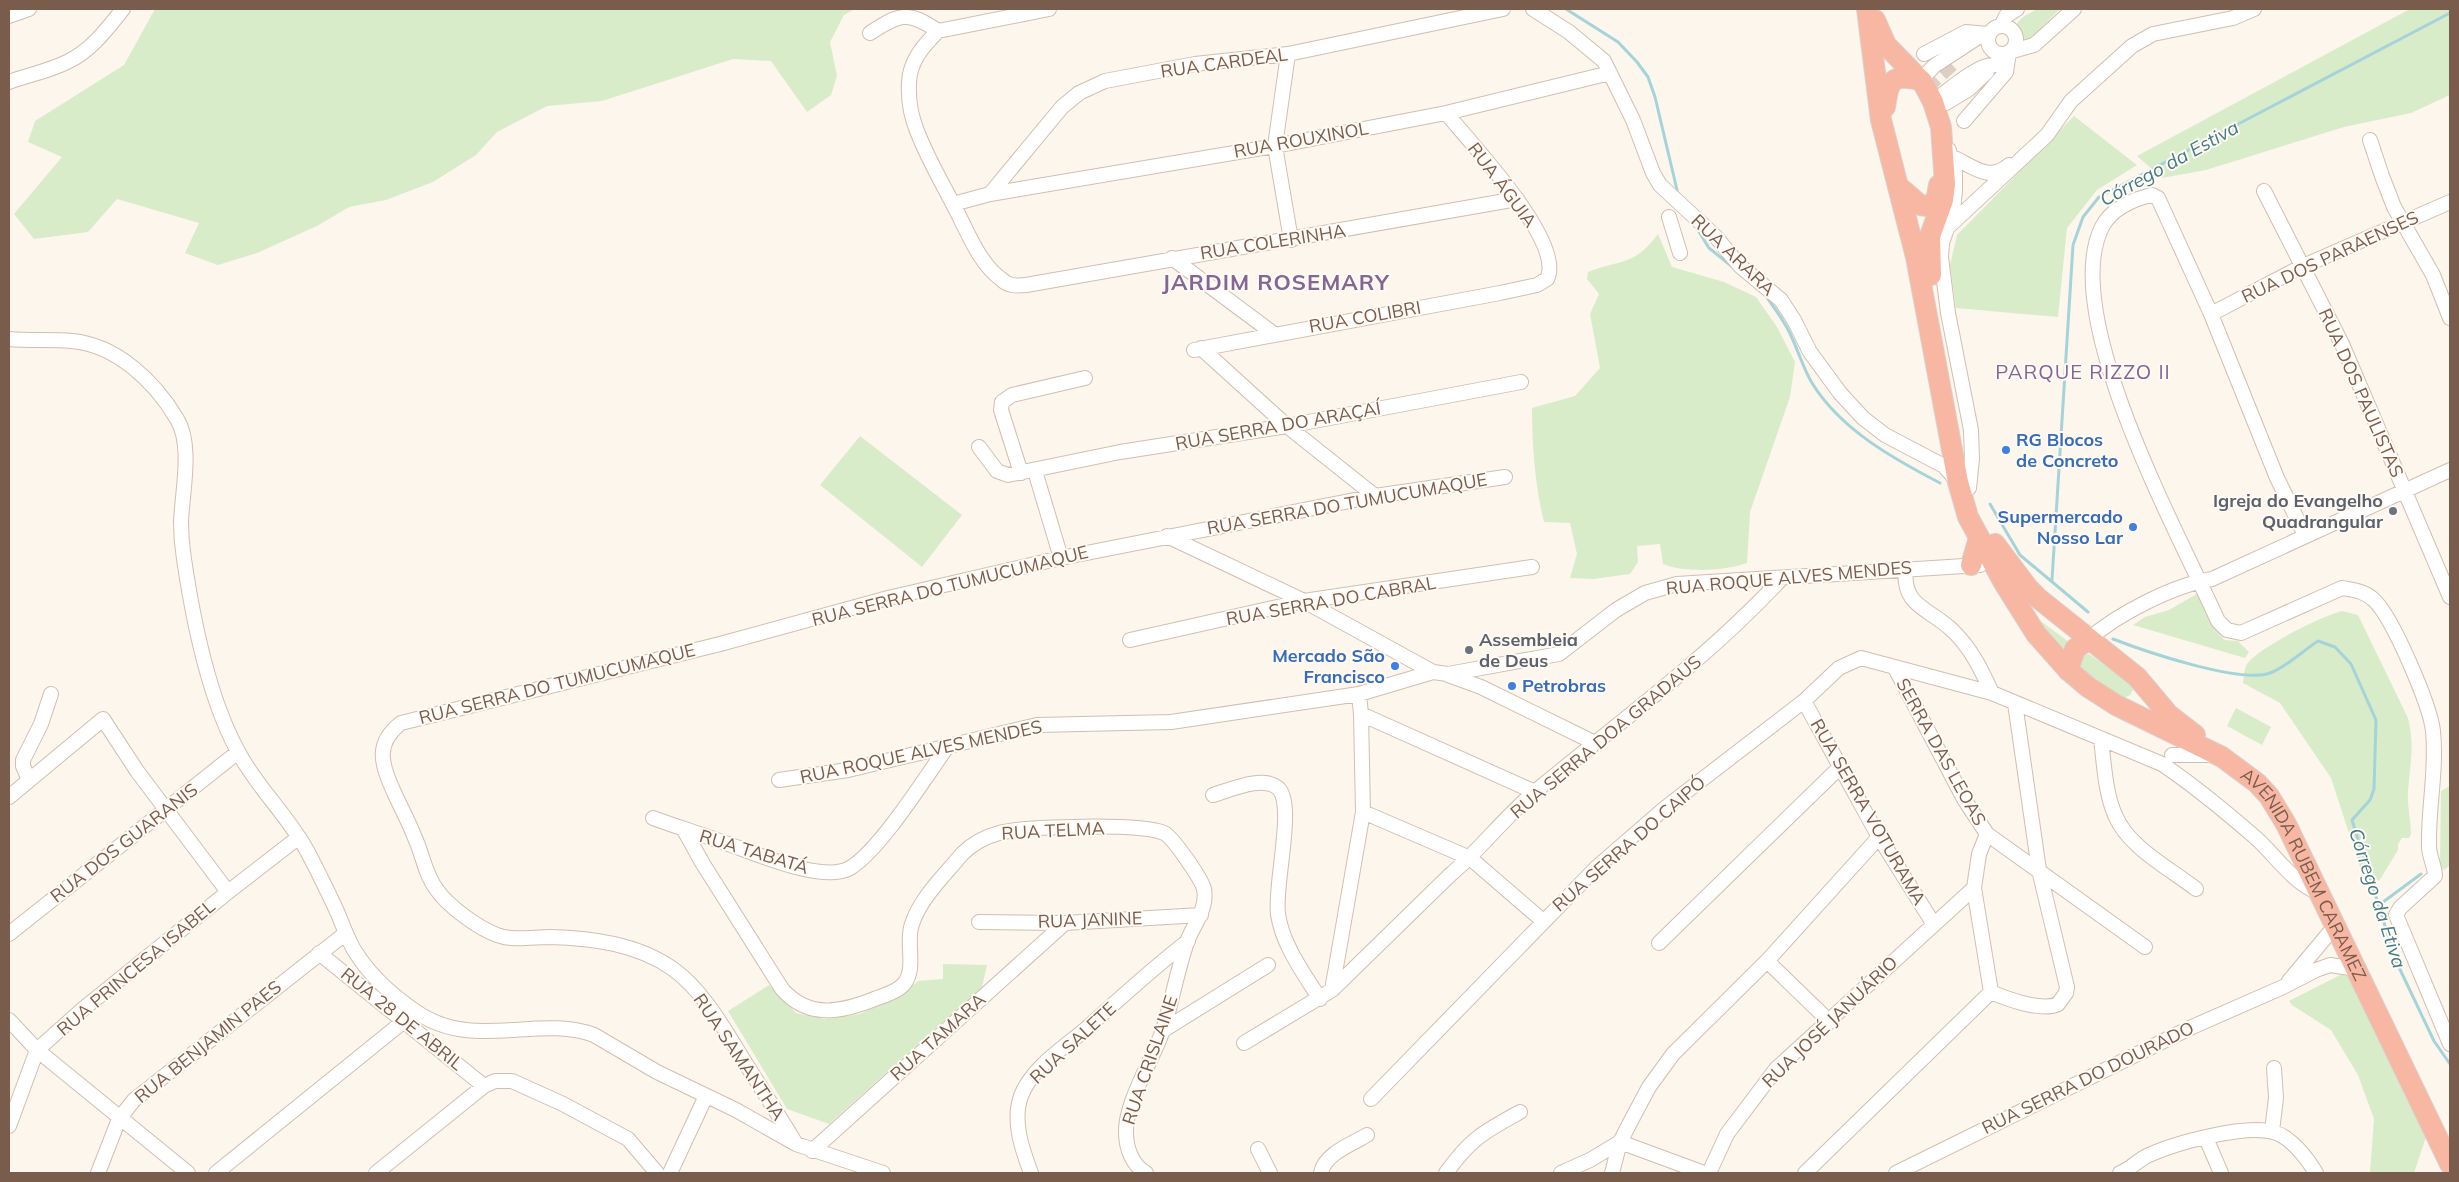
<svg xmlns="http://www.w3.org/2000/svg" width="2459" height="1182" viewBox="0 0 2459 1182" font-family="Mulish,sans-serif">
<rect width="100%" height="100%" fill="#fdf6ec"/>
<!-- green -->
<path fill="#d8ecc9" d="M 155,9 L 855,9 L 844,15 L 830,42 L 837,76 L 831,95 L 807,112 L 771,61 L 733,59 L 602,101 L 547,106 L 497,132 L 476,155 L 433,182 L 386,200 L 349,207 L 317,226 L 257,253 L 218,265 L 185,253 L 199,223 L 117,199 L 88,232 L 34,239 L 14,214 L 62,157 L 28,142 L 35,121 L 124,65 Z
M 2037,9 L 2060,9 L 2030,39 L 2023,40 L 2015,32 C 2015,19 2027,15 2037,9 Z
M 2410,9 L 2450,9 L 2450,95 L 2411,113 L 2344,127 L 2206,170 L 2162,178 L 2137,156 Z
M 2074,116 L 2137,165 L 2097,190 L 2067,228 L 2058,317 L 1956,308 L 1950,265 L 1957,235 Z
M 1658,234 L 1672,267 L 1724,282 L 1756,297 L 1777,327 L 1795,362 L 1790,397 L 1750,512 L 1747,563 C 1725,571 1685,573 1663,564 L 1660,544 L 1637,546 L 1638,562 L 1630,574 L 1593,579 L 1570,578 L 1577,554 L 1570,523 L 1544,522 C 1535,486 1532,444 1532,408 L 1575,396 L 1600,368 L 1590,314 L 1599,294 L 1587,279 L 1588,272 C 1622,259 1634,266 1658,234 Z
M 860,436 L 962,515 L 922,567 L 820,485 Z
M 2200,592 L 2215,629 L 2224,640 L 2238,641 L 2249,652 L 2245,658 L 2133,625 L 2145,617 L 2169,610 Z
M 2342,611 L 2358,615 L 2408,718 C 2415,747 2410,763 2408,792 C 2407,806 2411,820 2411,834 L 2409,838 L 2402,838 L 2398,844 L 2398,850 L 2379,881 L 2362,873 L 2331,778 L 2280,703 L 2243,683 C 2244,678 2244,669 2247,664 C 2259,647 2322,616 2342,611 Z
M 2035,617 L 2069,642 L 2059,654 Z
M 2089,654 L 2131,683 L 2133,690 L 2130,695 L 2124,698 L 2077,670 L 2081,656 Z
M 2236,708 L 2271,727 L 2262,745 L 2227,726 Z
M 2450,786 L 2450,865 L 2444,870 L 2440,865 L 2441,791 Z
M 943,964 L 987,965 L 982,987 L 829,1124 L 787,1109 L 728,1011 L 769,985 L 796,1013 L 825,1019 L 860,1014 L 906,991 L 918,981 L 943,979 Z
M 2346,972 L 2426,1137 L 2414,1173 L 2370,1173 L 2374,1119 L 2358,1075 L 2331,1030 L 2292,1005 L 2289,1001 Z"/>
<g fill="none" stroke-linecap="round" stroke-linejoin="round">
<!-- stream -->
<path stroke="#a5d3da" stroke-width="3" d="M 1566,9 L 1618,42 L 1637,62 L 1648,77 L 1655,97 L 1678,194
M 1696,227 L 1709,248 L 1735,269
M 1766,296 C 1775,309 1786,323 1792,338 C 1799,353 1804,370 1812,383 C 1841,430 1894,459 1940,483
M 1990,504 L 2020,555 L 2088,612
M 2052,580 L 2073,245 L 2083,217 L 2099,197 L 2450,13
M 2113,639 C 2144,651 2240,684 2270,673 C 2285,668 2304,650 2318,641 L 2335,647 L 2351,664 L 2376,720 L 2374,789 L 2370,800 L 2352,820 L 2396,961 L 2434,1041 L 2450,1064
M 2379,905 L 2421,874"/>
<!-- minor-tunnel -->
<path stroke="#dcd0c4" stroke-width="14" stroke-dasharray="14 7" stroke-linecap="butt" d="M 1926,88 L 1956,61"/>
<defs>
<path id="minor" d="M 1049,9 L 938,31 C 923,46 910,61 909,82 C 908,99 911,116 917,131 C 927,157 941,181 954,206 C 967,230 978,262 1001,279 C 1008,286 1016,286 1026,285 L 1517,199
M 1533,9 L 1569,32 L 1604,61 L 1633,120 L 1653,173 L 1660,185 L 1716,237 L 1740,266 L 1781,300 L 1794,320 L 1810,352 L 1840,393 L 1863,418 L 1885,435 L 1944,466 L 1957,481
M 9,16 L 29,9
M 2001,26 L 2006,16 L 2017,9
M1988 40a14 14 0 1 1 28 0a14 14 0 1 1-28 0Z
M 870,33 C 900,13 909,11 938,31
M 1288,54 L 1275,146 L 1291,240
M 1924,54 L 1966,32 L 1987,34
M 1921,80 L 1934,66 L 1983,34 L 1988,34
M 9,82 C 28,75 49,71 67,62 C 91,51 107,29 123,9
M 1933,102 C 1946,92 1980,62 1996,65 L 2001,54
M 1946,103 L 1969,89 L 1987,72
M 1964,121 L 2006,72 L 2009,52 L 2034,45 L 2074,9
M 2370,140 L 2382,176 L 2394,207 L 2433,275 L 2450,318
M 1949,150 L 1955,172 L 1955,190 L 1953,211 L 1942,243 L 1941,257 L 1948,313 L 1971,430 L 1972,459 L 1969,488
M 1957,159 C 1976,169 1990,181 2009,165
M 2264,191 L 2342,344 L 2450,597
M 990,194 L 1062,107 L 1079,93 L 1105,81 L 1195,64 L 1288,54 L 1503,9
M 953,204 L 990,194 L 1275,146 L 1446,113 L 1610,73
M 1669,217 L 1680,253
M 1947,228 L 2047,135 L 2071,101 L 2132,46 L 2153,34 L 2233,18 L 2254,9
M 1172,258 L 1274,334
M 2211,314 L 2301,267 L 2450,202
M 9,339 C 30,341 51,339 72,341 C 117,345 155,382 177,419 C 193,445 182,493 181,522 C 181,534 182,547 184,559 C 193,620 209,701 240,755 C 258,788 287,815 306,849 C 316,867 325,886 334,905 C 342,921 346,938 356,953 C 370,975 393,996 415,1011 C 472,1052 539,1014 594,1035 L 657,1072 L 736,1110 L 796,1144 L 883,1173
M 1201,348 L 1287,426 L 1375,496
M 1194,350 L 1500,293 L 1537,285 L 1547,279 C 1566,243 1469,141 1446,113
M 979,447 L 997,471 L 1008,475 L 1120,452 L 1287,426 L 1521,382
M 1035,471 L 1061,558
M 1021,473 L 1001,410 L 1002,402 L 1012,395 L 1085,378
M 2302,529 L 2277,478 L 2211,314 L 2158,198 L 2152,195 C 2133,199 2111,209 2102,227 C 2058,315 2179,534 2218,621 L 2227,630 L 2241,633 L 2342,588 C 2353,590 2365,591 2374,600 C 2393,618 2430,705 2433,731 C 2437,770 2428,808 2429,846 C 2429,857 2435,866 2435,876 L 2400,908 L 2396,915 L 2450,1044
M 1167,536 L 1304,601 L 1433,672
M 1906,568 C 1901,607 1930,608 1953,631 C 1971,648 1982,671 1992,693
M 1130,640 L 1304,601 L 1532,567
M 2088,640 C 2117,614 2174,585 2212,579 L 2450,470
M 1895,668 L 1964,799 L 1987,834 L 2145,947
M 1448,675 L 1481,687 L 1595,743
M 1804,701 L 1879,837 L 1933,923
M 1361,714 L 1535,792
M 2101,739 C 2104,763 2105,792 2115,815 C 2128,847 2169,868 2196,889
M 2172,755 L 2211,755
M 29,780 L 23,766 L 23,760 L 41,724 L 51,694
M 779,780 L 848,770 L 1037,725 L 1171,722 L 1359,694 L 1433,672 L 1448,674 L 1559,654 L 1616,610 L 1645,593 L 1677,584 L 1980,565
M 1213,795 C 1230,790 1264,774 1279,789 C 1295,807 1274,886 1278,914 C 1282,944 1304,974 1320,999
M 9,797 L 103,719 L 137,771 L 228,892
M 1363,812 L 1470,858 L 1543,921
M 653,818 C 677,827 701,834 725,843 C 753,852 823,884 850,868 C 880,850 925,778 947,747
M 684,830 L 703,864 L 782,989 C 809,1020 843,1012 877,998 C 886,995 898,991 904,984 C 917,967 905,943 912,924 C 921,897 944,876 962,854 C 973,843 984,837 999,833 C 1025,826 1141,823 1164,833 C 1173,837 1202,880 1204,889 C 1208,909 1193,925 1187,942 C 1177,971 1172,1002 1163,1030 C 1153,1059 1125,1103 1126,1132 C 1126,1148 1132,1165 1146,1173
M 1987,834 L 1979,854 L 1974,888 L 1991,992
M 979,922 L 1065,923 L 1201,915
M 9,934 L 238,752
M 1659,943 L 1840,767
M 319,953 L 484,1086
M 1767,961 L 1830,1022
M 2289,981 L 2335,926
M 1332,990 L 1363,812 L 1361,714 L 1359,694
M 1991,992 C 2007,999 2042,1012 2058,1004 L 2066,993 L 2067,987 L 2039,870 L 2015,703
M 9,1020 L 37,1050 L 188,1173
M 1162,1031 L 1268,965
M 1244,1043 L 1332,990 L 1450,875 C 1481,849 1506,815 1537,790 C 1621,721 1709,657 1782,578
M 1371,1099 L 1597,867 L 1665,808 L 1804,701 L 1839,668 L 1861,658 L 1992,693 L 2162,764 C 2195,786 2226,812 2256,838 C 2277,857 2292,882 2319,893
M 9,1126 L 37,1050 L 83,1009 L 228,892 L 299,837
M 2272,1131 L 2276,1098 L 2274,1068
M 2206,1138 L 2221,1173
M 1620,1142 L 1704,1173
M 796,1144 C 780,1117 763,1091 746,1064 C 726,1032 704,991 673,969 C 638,944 592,938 550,937 C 533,937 513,941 497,935 C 478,928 448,906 437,890 C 425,875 423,855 415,838 C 409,822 400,806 393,790 C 381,764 375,743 401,723 L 720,644 L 888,598 L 1061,558 L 1375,496 L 1505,477
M 1258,1149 L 1270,1173
M 812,1151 L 1065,923
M 98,1173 L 119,1119 L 134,1100 L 346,933
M 216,1173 L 404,1021 L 417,1013
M 376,1173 L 484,1086 L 495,1081 L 512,1081 L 563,1104 L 628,1139 L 657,1173
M 670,1173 L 706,1096
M 1031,1173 C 1022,1149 1012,1121 1021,1096 C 1032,1067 1065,1047 1087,1028 C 1120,998 1153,968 1188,941
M 1321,1173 C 1324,1154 1352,1144 1367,1135
M 1446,1173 C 1471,1138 1484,1132 1520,1112
M 1561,1173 L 1590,1160 L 1620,1142
M 1612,1173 L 1620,1142 L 1633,1117 L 1649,1087 L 1673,1054 L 1767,961 L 1879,837
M 1709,1173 L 1727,1134 L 1776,1069 L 1974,888
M 1805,1173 L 1991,992
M 1896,1173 L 2192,1027 L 2283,987 L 2316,970 L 2330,965 L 2357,969
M 2120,1173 C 2131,1169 2139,1159 2149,1155 C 2175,1143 2245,1124 2273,1132 C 2290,1136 2307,1158 2316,1173"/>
<g id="highway">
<path id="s1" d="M 1867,9 L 1881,120 L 1916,257 L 1958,482 L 1968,517 L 2004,583 L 2036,634 L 2068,670 L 2088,687 L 2116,705 L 2222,757 L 2257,783 L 2269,796 L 2286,824 L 2450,1164"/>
<path d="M 1875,20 L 1886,45 L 1923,83 L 1933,102 L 1941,127 L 1945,184 L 1943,200 L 1930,236 L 1931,275"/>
<path d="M 1885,107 C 1889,79 1892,74 1921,80"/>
<path d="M 1898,186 L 1920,205 L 1927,206 L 1936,201 L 1939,185"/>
<path d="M 1995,544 L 2028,588 L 2038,598 L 2137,677 L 2169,715 L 2195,735"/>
<path d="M 1971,565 L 1979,538"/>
<path d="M 2068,670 L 2075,649 L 2088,640"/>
</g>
</defs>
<!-- minor casing -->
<use href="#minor" stroke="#d1beb0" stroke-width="16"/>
<!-- highway casing -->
<use href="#highway" stroke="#dad1cd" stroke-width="22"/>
<!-- minor -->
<use href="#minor" stroke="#fff" stroke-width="14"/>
<!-- highway -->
<use href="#highway" stroke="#f7b7a3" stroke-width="20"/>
</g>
<!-- markers -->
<g fill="#3f7fe0" stroke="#fffaf3" stroke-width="2">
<circle cx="2006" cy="450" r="5"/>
<circle cx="2133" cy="527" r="5"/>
<circle cx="1395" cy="666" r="5"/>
<circle cx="1512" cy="686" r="5"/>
</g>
<g fill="#6b7280" stroke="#fffaf3" stroke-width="2">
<circle cx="2393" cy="511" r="5"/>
<circle cx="1469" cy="650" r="5"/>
</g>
<g text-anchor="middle" stroke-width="4" stroke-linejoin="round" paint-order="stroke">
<!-- street labels -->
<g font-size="18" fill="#7a5c4d" stroke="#fffaf3">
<text transform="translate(1224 63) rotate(-8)" y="6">RUA CARDEAL</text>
<text transform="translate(1301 140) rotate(-10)" y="6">RUA ROUXINOL</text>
<text transform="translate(1502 185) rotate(53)" y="6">RUA ÁGUIA</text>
<text transform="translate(1273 242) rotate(-9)" y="6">RUA COLERINHA</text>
<text transform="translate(1733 255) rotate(44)" y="6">RUA ARARA</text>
<text transform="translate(2330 257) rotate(-25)" y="6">RUA DOS PARAENSES</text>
<text transform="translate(1365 317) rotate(-10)" y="6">RUA COLIBRI</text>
<text transform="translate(2361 393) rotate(66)" y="6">RUA DOS PAULISTAS</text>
<text transform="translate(1278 426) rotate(-10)" y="6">RUA SERRA DO ARAÇAÍ</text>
<text transform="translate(1347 504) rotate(-10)" y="6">RUA SERRA DO TUMUCUMAQUE</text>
<text transform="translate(1789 578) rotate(-5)" y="6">RUA ROQUE ALVES MENDES</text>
<text transform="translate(950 586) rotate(-14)" y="6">RUA SERRA DO TUMUCUMAQUE</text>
<text transform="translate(1331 601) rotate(-10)" y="6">RUA SERRA DO CABRAL</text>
<text transform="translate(557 684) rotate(-14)" y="6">RUA SERRA DO TUMUCUMAQUE</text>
<text transform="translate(1606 737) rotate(-40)" y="6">RUA SERRA DOA GRADAUS</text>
<text transform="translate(921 752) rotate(-12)" y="6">RUA ROQUE ALVES MENDES</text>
<text transform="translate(1941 752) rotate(61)" y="6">SERRA DAS LEOAS</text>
<text transform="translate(1868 812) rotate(60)" y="6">RUA SERRA VOTURAMA</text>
<text transform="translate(1053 831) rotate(-3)" y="6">RUA TELMA</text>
<text transform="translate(124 843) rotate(-38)" y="6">RUA DOS GUARANIS</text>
<text transform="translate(1629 844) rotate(-41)" y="6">RUA SERRA DO CAIPÓ</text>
<text transform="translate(754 852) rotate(17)" y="6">RUA TABATÁ</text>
<text dy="6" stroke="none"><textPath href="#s1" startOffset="1026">AVENIDA RUBEM CARAMEZ</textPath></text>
<text transform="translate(1090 920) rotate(-2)" y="6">RUA JANINE</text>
<text transform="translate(136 968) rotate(-40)" y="6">RUA PRINCESA ISABEL</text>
<text transform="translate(402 1019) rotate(39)" y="6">RUA 28 DE ABRIL</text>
<text transform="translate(1830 1022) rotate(-44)" y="6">RUA JOSÉ JANUÁRIO</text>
<text transform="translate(938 1037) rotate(-42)" y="6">RUA TAMARA</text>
<text transform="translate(208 1042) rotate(-39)" y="6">RUA BENJAMIN PAES</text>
<text transform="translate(1073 1043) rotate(-43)" y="6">RUA SALETE</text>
<text transform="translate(739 1057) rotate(56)" y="6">RUA SAMANTHA</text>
<text transform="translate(1150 1060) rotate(-71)" y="6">RUA CRISLAINE</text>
<text transform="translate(2088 1078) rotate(-26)" y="6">RUA SERRA DO DOURADO</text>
</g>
<!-- shop labels -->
<g font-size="18" font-weight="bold" fill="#366cbe" stroke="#fffaf3" text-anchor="start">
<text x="2016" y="446">RG Blocos<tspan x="2016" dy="21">de Concreto</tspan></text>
<text x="2123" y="523" text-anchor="end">Supermercado<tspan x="2123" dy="21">Nosso Lar</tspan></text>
<text x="1385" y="662" text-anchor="end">Mercado São<tspan x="1385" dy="21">Francisco</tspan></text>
<text x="1522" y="692">Petrobras</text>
</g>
<!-- worship labels -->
<g font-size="18" font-weight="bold" fill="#5b616d" stroke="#fffaf3" text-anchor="end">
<text x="2383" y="507">Igreja do Evangelho<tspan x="2383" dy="21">Quadrangular</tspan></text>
<text x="1479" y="646" text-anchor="start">Assembleia<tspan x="1479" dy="21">de Deus</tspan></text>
</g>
<!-- water labels -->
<g font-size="19" font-style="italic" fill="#437c86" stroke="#fffaf3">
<text transform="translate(2169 163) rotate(-29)" y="7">Córrego da Estiva</text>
<text transform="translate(2378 898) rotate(72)" y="7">Córrego da Etiva</text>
</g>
<!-- quarter labels -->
<g font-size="20" letter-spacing="1" fill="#846695" stroke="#fffaf3">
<text x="2083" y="379">PARQUE RIZZO II</text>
</g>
<!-- district labels -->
<g font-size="22" font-weight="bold" letter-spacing="1" fill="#846695" stroke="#fffaf3">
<text x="1276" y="290">JARDIM ROSEMARY</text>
</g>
</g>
<!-- border -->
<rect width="2459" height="1182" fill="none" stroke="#7a5c4d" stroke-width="20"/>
</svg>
